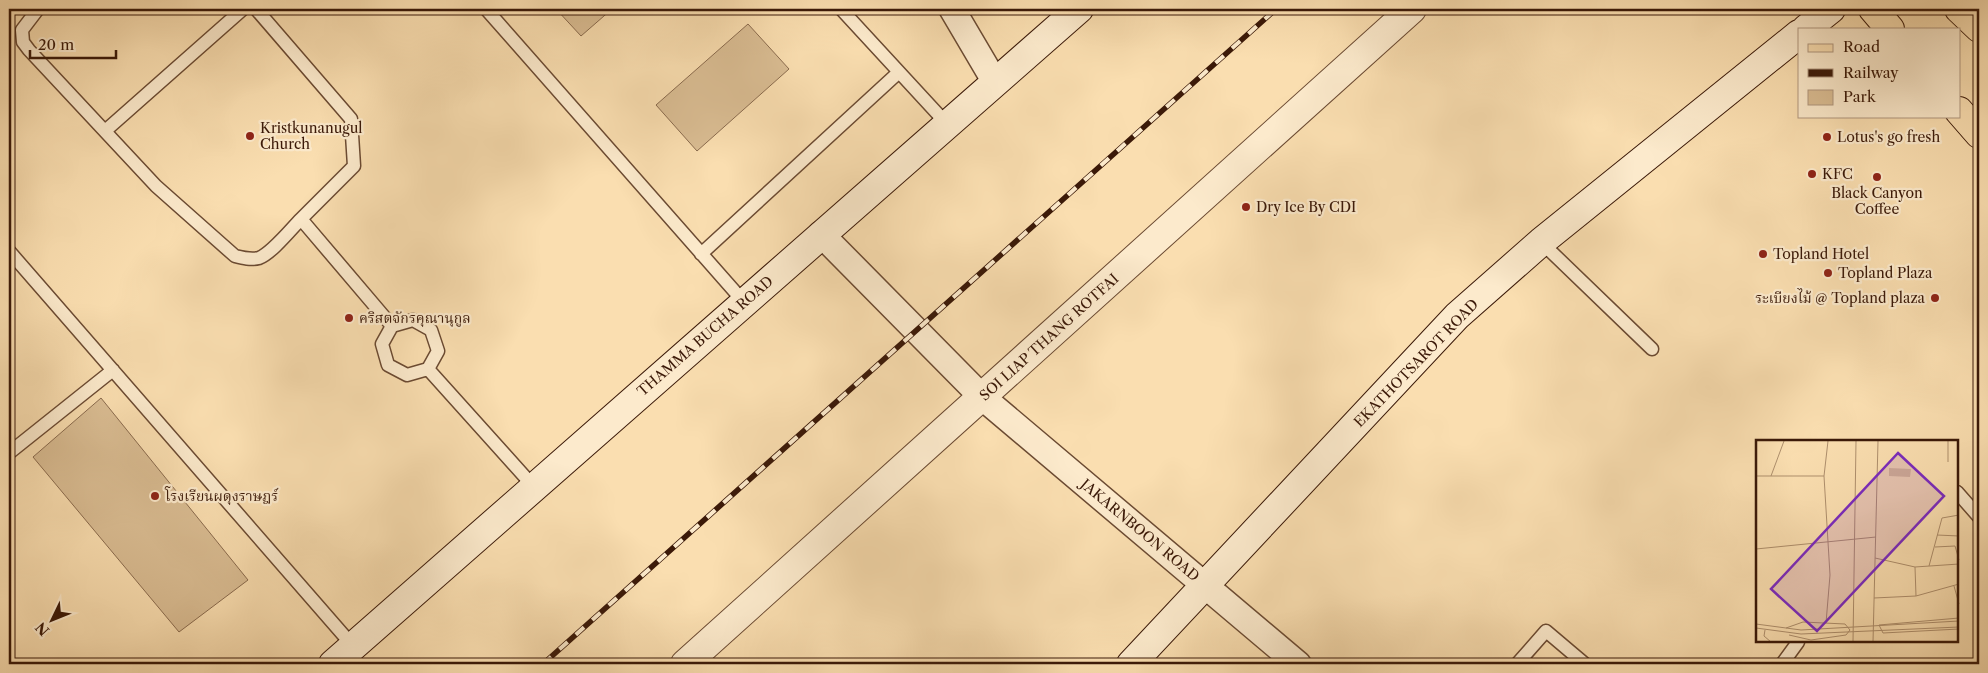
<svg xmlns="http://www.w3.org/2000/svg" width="1988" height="673" viewBox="0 0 1988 673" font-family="'Libre Caslon Text','Noto Serif Thai',serif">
<rect width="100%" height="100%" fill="#fadeb0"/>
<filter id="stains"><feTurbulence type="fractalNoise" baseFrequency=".004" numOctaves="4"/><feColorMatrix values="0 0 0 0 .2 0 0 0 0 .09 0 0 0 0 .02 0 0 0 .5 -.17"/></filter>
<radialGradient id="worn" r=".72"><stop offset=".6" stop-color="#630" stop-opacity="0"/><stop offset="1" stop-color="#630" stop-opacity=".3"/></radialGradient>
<!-- green -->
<path fill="#dabd93" stroke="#8a6b4e" d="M 556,9 L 612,9 L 581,36 Z
M 748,24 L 789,69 L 697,151 L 656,105 Z
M 101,398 L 248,580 L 179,632 L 33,457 Z"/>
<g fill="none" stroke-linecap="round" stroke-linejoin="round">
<defs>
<path id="service" d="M 38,9 L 22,30 L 23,42 L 29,50 L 156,186 L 235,256 C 243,258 251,260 259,258 C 272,253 291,229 301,219
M 256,9 L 351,119 L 354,166 L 301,219 L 392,326
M 486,9 L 744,302
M 841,9 L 947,124
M 105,131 L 243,9
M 1541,242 L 1652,349
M 9,251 L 353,646
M 701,254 L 899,72
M 413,320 L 431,330 L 438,351 L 428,369 L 407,375 L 388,365 L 382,344 L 392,326 Z
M 428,369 L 534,487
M 9,453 L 113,370
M 1957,492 L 1979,517
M 1517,664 L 1546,631 L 1585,664
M 1782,664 L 1798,642"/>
<path id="minor" d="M 952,9 L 995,82
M 821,234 L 982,397 L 1298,664"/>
<path id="tertiary" d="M 685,664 L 1412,9"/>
<path id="secondary" d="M 1806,29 L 1831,9
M 333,664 L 1079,9
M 1131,664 L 1457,316 L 1541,242 L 1799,34"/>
<path id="primary" d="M 1873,9 L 1890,29
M 1959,9 L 1979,28
M 1959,111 L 1979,134"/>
</defs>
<!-- service casing -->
<use href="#service" stroke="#6b4a32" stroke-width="15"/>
<!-- minor casing -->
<use href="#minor" stroke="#6b4a32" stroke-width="28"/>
<!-- tertiary casing -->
<use href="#tertiary" stroke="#6b4a32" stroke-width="30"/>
<!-- secondary casing -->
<use href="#secondary" stroke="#3b1908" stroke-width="30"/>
<!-- primary casing -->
<use href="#primary" stroke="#3b1908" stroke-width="30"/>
<!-- service -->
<use href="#service" stroke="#fceacc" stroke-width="12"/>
<!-- minor -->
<use href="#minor" stroke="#fceacc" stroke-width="25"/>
<!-- tertiary -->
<use href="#tertiary" stroke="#fceacc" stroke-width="28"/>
<!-- secondary -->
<use href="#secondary" stroke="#fceacc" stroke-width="28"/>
<!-- primary -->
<use href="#primary" stroke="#fadeb0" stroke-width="28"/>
<defs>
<path id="rail" d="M 543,664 L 1276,9"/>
</defs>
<!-- rail casing -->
<use href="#rail" stroke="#3b1908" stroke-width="5.5"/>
<!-- rail -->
<use href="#rail" stroke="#fceacc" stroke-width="4" stroke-dasharray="11" stroke-linecap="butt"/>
</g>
<!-- markers -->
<g fill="#8f2418" stroke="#fceacc" stroke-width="2">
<circle cx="250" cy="136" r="5"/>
<circle cx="1827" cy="137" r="5"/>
<circle cx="1812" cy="174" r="5"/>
<circle cx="1877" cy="177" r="5"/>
<circle cx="1246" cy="207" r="5"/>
<circle cx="1763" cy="254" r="5"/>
<circle cx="1828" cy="273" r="5"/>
<circle cx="1935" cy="298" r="5"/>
<circle cx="349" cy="318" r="5"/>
<circle cx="155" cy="496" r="5"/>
</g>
<g text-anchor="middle" stroke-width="4.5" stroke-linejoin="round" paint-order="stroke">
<!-- poi labels -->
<g font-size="14" fill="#3b1908" stroke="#fceacc" text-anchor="start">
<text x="260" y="133">Kristkunanugul<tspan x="260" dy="16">Church</tspan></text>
<text x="1837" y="142">Lotus's go fresh</text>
<text x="1822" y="179">KFC</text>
<text x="1877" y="198" text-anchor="middle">Black Canyon<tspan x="1877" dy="16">Coffee</tspan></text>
<text x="1256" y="212">Dry Ice By CDI</text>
<text x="1773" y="259">Topland Hotel</text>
<text x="1838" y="278">Topland Plaza</text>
<text x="1925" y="303" text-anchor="end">ระเบียงไม้ @ Topland plaza</text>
<text x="359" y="323">คริสตจักรคุณานุกูล</text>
<text x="165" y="501">โรงเรียนผดุงราษฎร์</text>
</g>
<!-- street labels -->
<g font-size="14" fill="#3b1908" stroke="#fceacc">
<text transform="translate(705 336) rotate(-41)" y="5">THAMMA BUCHA ROAD</text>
<text transform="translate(1049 337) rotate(-42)" y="5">SOI LIAP THANG ROTFAI</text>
<text transform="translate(1416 363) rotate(-46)" y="5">EKATHOTSAROT ROAD</text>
<text transform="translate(1140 530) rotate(40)" y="5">JAKARNBOON ROAD</text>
</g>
</g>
<!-- overview -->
<g transform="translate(1756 440)">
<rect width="202" height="202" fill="#fadeb0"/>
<path d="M 133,28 L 155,29 L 154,37 L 133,36 Z" fill="#dabd93"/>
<path fill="none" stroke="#ae8f6d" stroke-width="1" d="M 192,22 L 192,1M 0,36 L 68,36M 15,36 L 28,1M 181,95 L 203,96M 179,107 L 199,106 L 203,120M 0,109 L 120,97M 119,118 L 159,127 L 203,124M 173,126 L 186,78 L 203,75M 159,127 L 160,156M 198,146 L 203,164M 118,158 L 160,156 L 203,144M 203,178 L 123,185 L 127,193 L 203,189M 70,183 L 74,135 L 68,36 L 72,1M 0,184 L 45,190 L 203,181M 0,188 L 45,194 L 203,187M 30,188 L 47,182 L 89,184 L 94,190 L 90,195 L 55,200 L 33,195M 9,190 L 8,196 L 15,202M 97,202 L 100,1M 117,202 L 122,1"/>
<path fill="#7b2cbf" fill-opacity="0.15" stroke="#7b2cbf" stroke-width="2.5" d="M 142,13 L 188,56 L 61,191 L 15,149 Z"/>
<rect width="202" height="202" fill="none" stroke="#3b1908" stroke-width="2.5"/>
</g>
<!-- margin -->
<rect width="1988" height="673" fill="none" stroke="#fadeb0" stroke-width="30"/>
<rect x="10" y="10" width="1968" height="653" fill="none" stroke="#3b1908" stroke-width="2.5"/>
<rect x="15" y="15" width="1958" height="643" fill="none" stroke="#3b1908"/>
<!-- legend -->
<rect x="1798" y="28" width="162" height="90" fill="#fceacc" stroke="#af967e"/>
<rect x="1808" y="44" width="25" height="8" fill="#fadeb0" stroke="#af967e"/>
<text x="1843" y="52" font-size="15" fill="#3b1908">Road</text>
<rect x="1808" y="69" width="25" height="8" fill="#3b1908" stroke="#af967e"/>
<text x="1843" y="78" font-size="15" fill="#3b1908">Railway</text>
<rect x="1808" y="90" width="25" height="15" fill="#dabd93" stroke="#af967e"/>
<text x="1843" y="102" font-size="15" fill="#3b1908">Park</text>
<!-- north arrow -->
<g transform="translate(52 620) rotate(227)" stroke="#fceacc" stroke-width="4" paint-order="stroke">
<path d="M0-4L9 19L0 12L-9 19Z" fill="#3b1908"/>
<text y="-8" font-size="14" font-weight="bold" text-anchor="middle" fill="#3b1908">N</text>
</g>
<!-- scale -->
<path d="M30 50v8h86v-8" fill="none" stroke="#3b1908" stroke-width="2.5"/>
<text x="38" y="50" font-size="15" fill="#3b1908" stroke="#fceacc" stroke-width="4" paint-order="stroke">20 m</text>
<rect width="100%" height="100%" filter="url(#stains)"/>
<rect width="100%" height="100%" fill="url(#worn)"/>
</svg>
